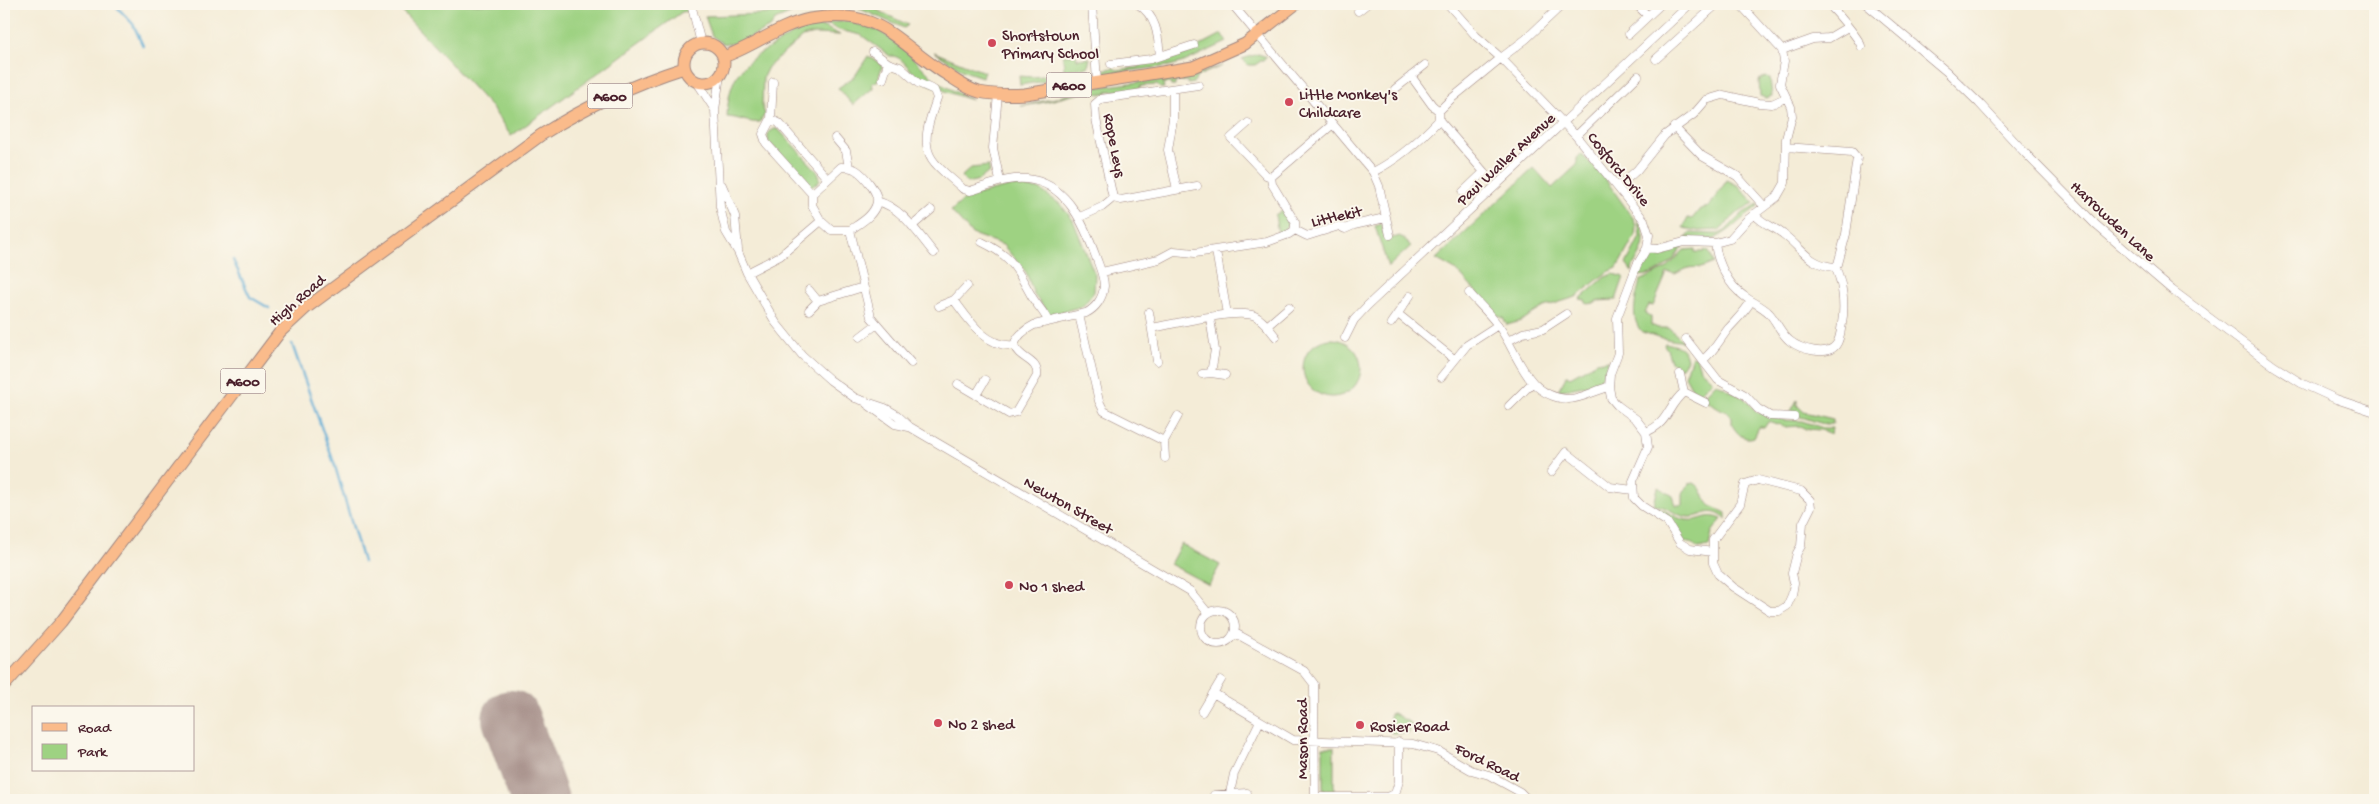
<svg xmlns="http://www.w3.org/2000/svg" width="2379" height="804" viewBox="0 0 2379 804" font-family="'Gochi Hand',sans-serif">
<rect width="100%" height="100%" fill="#fbf7ec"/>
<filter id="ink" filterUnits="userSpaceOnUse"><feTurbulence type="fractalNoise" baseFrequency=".02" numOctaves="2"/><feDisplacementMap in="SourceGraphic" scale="10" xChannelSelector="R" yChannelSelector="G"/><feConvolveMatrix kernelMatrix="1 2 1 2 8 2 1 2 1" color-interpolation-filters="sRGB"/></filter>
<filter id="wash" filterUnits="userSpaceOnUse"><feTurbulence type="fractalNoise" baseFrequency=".0096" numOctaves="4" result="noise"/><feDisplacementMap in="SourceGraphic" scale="20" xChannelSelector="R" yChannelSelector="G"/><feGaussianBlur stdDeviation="1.12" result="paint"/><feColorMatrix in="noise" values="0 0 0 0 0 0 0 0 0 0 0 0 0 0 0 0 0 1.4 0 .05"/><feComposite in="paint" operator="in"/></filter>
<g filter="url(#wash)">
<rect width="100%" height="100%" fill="#f4ecd7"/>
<!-- green -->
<path fill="#9ed282" stroke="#747856" d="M 395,4 L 685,4 L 689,11 L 682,12 L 511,136 L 492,108 Z
M 857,4 L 872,4 L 873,8 L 908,25 L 904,28 L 860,9 Z
M 792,13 L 775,20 L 771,27 L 741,42 L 729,44 L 722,43 L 712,36 L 705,16 Z
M 847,21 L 880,31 L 906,51 L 937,82 L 972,100 C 957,96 930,86 917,77 C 909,71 903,55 890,56 L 861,35 L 839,30 L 825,23 Z
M 812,27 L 824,27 L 840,35 L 815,34 L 802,37 L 768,67 L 763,77 L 762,106 L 765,114 L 760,122 C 751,124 737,117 727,117 C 729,74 742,63 778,43 C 789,36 799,30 812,27 Z
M 1222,34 L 1227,42 L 1184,62 L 1169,66 L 1106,74 L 1099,70 L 1114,68 L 1117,70 L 1139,67 L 1143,64 L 1186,53 Z
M 934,52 L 984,72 L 982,77 L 964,71 Z
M 1076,54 L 1077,59 L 1090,58 L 1088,67 L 1064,70 L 1063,55 Z
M 1258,54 L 1267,57 L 1255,65 L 1248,65 L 1242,59 Z
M 868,56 L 880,63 L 882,67 L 877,82 L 872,82 L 873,88 L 853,105 L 838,88 L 855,76 Z
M 1222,66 L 1198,76 L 1193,83 L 1188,84 L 1187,81 L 1175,82 L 1175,86 L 1171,86 L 1170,83 L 1163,83 L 1164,88 L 1160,88 L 1157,85 L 1141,86 L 1136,93 L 1128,93 L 1125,91 L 1108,91 L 1106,94 C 1099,95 1093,91 1087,92 C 1065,96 1043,104 1021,106 L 1056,98 L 1090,88 L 1190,76 Z
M 1090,71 L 1084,75 L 1020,85 L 1019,76 L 1033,77 Z
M 1765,77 L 1770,78 L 1772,96 L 1766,98 L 1760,96 L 1759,80 Z
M 774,129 L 778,129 L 818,172 L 820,179 L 817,184 L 809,186 L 768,141 L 768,133 Z
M 1581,154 L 1603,176 L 1633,218 L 1636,226 L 1635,236 L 1617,268 L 1606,273 L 1576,297 L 1544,307 L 1521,321 L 1507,325 L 1503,318 L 1498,316 L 1457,271 L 1436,259 L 1534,168 L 1552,188 L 1577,165 L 1577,158 Z
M 989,166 L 989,172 L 979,180 L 967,183 L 961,177 L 971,168 Z
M 1727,180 L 1739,186 L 1754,203 L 1741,210 L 1719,230 L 1699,231 L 1683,228 L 1688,218 L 1692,219 L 1700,209 L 1709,207 Z
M 1012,186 L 1039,189 L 1060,204 L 1073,220 L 1095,275 L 1094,292 L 1083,306 L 1050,315 L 1034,295 L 1026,272 L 1003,245 L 972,234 L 951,211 L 967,197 Z
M 1758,204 L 1757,207 C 1743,217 1730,232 1714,239 C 1707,242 1693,238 1686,239 L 1689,233 L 1719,234 L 1725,231 L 1743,213 Z
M 1283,210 L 1288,224 L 1284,230 L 1278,234 L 1275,215 Z
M 1638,218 C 1644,230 1647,242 1640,254 C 1637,261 1632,264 1632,272 L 1626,264 L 1640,237 Z
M 1381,224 L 1386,240 L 1400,236 L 1411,246 L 1388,267 L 1375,226 Z
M 1683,247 C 1678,251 1677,256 1673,260 C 1665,268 1646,280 1636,274 L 1649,254 Z
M 1695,249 L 1695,252 L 1703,252 L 1704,250 L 1709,252 L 1714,263 L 1701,268 C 1691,266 1685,269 1675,274 L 1667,273 L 1653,306 L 1649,305 L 1645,313 L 1651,317 L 1651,325 L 1658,328 L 1669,328 L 1683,341 C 1672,342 1653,335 1642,332 C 1629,318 1636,298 1640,281 L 1667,268 L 1684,250 Z
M 1613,274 L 1624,277 L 1616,300 L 1596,301 L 1596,303 L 1587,304 L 1585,300 L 1580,299 L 1605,277 Z
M1303 368a29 29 0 1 1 58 0a29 29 0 1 1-58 0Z
M 1665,343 C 1676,345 1686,347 1687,360 L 1682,367 L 1679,368 L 1671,362 L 1667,349 L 1664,345 Z
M 1692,356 L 1696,357 L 1700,369 L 1713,381 L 1698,394 L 1693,391 L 1685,376 Z
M 1609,360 L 1599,383 L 1558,391 L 1567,375 L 1570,377 L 1597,362 Z
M 1716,383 L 1744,398 L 1757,412 L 1783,420 L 1802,421 L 1823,428 L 1832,428 L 1831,434 L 1821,430 L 1806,429 L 1800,426 L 1786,427 L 1768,421 L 1764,427 L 1759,427 L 1754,437 C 1743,441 1737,433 1732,425 L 1732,418 L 1729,413 L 1724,411 L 1702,398 Z
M 1797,400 L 1797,405 L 1804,412 L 1833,419 L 1833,424 C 1821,426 1807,417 1795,416 L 1791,411 Z
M 1694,483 C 1702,487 1703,496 1708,503 C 1714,510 1720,509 1726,513 L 1726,519 C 1709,505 1704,518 1688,517 C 1676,516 1668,506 1654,505 L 1658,487 L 1673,496 L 1676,505 L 1683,505 L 1683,493 L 1689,484 Z
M 1654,508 C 1667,509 1675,519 1687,520 C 1702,522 1705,512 1722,519 L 1712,532 L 1709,546 L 1698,548 L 1691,542 L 1684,542 L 1667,517 Z
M 1181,544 L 1220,565 L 1209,585 L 1170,564 Z
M 1393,713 L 1412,724 L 1408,733 L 1391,733 L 1390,714 Z
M 1323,747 L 1334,747 L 1334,791 L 1323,790 Z"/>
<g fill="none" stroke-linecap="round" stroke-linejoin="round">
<!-- stream -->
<path stroke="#58a8d2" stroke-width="2.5" d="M 114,4 L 133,24 L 143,46
M 233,260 L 250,297 L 269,308
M 292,344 L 335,466 L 363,562"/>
<!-- runway -->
<path stroke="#9f8681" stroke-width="58" d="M 511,719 L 540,800"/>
</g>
</g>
<g filter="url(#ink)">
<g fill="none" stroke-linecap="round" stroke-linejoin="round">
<defs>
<path id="minor" d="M 691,4 L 701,43
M 1092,4 L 1097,82
M 1138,4 C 1157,17 1158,35 1160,56
M 1232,4 L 1373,172 L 1379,186 L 1390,235
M 1448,4 L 1476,36 L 1501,58 L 1526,39 L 1563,4
M 1636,4 L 1648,16
M 1866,4 L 1947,72 L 1979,103 L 2026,154 L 2096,225 L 2172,290 L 2274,366 L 2301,383 L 2336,399 L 2375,412
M 1833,9 C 1838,14 1860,40 1861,46
M 1358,11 L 1367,4
M 1629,34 L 1661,4
M 1782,50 L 1813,39 L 1829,38 L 1846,28
M 873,52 L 888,63 L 900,67 L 918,83 L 934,90 L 937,98 C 931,116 920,141 932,159 C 939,170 954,180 963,189 L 970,191 C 990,185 1012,175 1033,180 C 1069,187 1085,227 1096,257 C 1099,266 1104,276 1104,286 C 1103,298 1096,308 1086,313 L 1034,325 C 1026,329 1017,336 1014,345 C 1019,360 1039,359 1037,376 L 1016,412 L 1009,414 L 958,384
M 1656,59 L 1717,4
M 1111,64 L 1151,59 L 1194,45
M 720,75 L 715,110 L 720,207 L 726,232 L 738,252 L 747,273 L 776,323 L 802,355 L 830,380 L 855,398 L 885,408 L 897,415 L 910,427 L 1190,591 L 1208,613
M 1411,76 L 1432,105 L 1439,111
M 883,79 L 888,63
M 697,82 L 715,110
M 773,82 L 771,119 L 763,134 L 766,143 L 812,194 L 812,205 L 821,221
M 1173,89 L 1173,119 L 1168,150 L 1177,189
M 1395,89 L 1425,65
M 998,94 L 993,148 L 1000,181
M 771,119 L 779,123 L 827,178
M 1439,120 L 1484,172 L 1463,192
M 1248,123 L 1231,138 L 1266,175 L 1271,177
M 1674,127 L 1702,156 L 1737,176 L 1764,206
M 1576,136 L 1638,76
M 835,138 L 846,151 L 849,167
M 1373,172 C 1397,160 1421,139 1439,120 L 1439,111 L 1451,99 L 1501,58 L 1576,136 L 1644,220 L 1649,235 L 1647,248 L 1637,265 L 1617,318 L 1618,353 L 1610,374 L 1609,387 L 1611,398 L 1617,405 L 1636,419 L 1646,432 L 1648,447 L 1633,481 L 1634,498 L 1642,506 L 1667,522 L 1680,543 L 1690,549 L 1713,552
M 722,185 L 735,216 L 738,250
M 1618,187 L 1637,170 L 1665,135 L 1694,114 L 1706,100 L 1723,95 L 1759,103 L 1772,104 L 1785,98
M 1113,198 L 1096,119 L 1095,104 L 1101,99 L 1198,85
M 877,201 C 903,208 917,233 934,253
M 1754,214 C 1765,226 1772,225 1783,234 C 1802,248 1808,265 1835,267 L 1838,264 L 1846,234 L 1857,158 L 1852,152 L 1786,147
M 1080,217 L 1102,207 L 1113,198 L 1121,200 L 1197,186
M 912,226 L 931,210
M 850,230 L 871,317 L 911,363
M 1295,230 L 1307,236 L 1339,226 L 1345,229 L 1354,225 L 1385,218
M 982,242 C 1013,257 1015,267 1031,295 C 1036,305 1044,311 1048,321
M 1715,243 C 1717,262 1728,285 1744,296 C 1752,302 1762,306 1769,313 C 1777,322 1781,334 1790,341 C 1800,349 1827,357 1836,345 C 1840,340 1841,330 1842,323 C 1845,306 1843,282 1835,267
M 1647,248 L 1657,249 L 1684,242 L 1715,243 L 1730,239 L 1747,220 L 1777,197 L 1785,183 L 1786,139 L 1792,116 L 1791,107 L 1780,84 L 1784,61 L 1782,50 L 1740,4
M 1216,251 L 1227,314
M 1102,272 L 1159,259 L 1174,251 L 1195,253 L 1267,242 L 1289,234 L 1295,230 L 1295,222 L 1272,184 L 1271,177 L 1333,124
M 747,273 L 780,256 L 821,221 L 831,230 L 850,230 C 860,223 874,216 877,202 C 879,193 864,175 856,170 C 851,167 846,167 841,167 L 812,194
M 809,290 L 818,301
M 1469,293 C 1479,304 1491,315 1500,328 C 1519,356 1527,397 1568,399 C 1582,399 1595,390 1609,387
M 954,300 C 969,320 986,348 1014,345
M 939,306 L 954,300 L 967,286
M 809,310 L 818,301 L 863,287
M 1149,312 L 1157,361
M 1398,314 L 1454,359
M 1079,315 L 1099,401 L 1104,411 L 1164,441
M 1210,318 L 1215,350 L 1211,373
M 1391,323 L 1410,296
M 1267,326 L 1289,307
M 1152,328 C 1173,324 1238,308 1255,316 C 1264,320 1270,330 1276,337
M 860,337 L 877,324
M 1345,338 L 1354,320 L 1367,306 L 1690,4
M 1686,339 L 1718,380 L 1745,395 L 1758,409 L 1770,416 L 1794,417
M 1508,341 L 1523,333 L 1543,329 L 1566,314
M 1703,360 C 1716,349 1718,342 1728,329 C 1736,320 1745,312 1751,301
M 1202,374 L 1211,373 L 1225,375
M 1680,374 L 1684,392 L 1706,403
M 1441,377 L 1467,345 L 1498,325
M 976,395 L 985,380
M 867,404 L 895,424 L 909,427
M 1509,406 L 1532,383
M 1646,432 C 1670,422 1666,407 1684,392
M 1165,458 L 1164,441 L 1178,416
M 1551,472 L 1566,452 L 1610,487 L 1633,490
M 1758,480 L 1801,491 L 1810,500 L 1811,507 L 1803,523 L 1801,546 L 1797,553 L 1792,573 L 1794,583 L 1792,595 L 1787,606 L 1779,611 L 1770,611 L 1733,587 L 1718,574 L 1713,563 L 1713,540 L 1740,504 L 1745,484 Z
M1201 627a17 17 0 1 1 34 0a17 17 0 1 1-34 0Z
M 1235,633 L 1304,671 L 1314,684 L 1315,800
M 1213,693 L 1293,740 L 1413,744 L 1438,751 L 1471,770 L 1489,775 L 1520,792 L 1528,800
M 1202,712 L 1221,680
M 1230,793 L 1234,774 L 1260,721
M 1214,795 L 1247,793
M 1315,797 L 1386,797 L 1395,794 L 1399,781 L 1399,742"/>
<path id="primary" d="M684 63a20 20 0 1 1 40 0a20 20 0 1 1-40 0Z
M 723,57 C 753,47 779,25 810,19 C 882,6 896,44 949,76 C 958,82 968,89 979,92 C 994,95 1010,95 1025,94 L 1193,67 L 1245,44 L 1296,4
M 4,686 L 61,622 L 280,332 L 306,308 L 541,135 C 587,106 633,84 684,68"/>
</defs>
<!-- minor casing -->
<use href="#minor" stroke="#9f8681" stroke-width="9"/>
<!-- primary casing -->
<use href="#primary" stroke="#9f8681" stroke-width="13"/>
<!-- minor -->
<use href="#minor" stroke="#fff" stroke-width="8"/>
<!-- primary -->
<use href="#primary" stroke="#fabb8b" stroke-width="11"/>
</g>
</g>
<!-- markers -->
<g fill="#d1495b" stroke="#fbf7ec" stroke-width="2">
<circle cx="992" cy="43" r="5"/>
<circle cx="1289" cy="102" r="5"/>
<circle cx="1009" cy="585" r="5"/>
<circle cx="938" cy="723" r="5"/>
<circle cx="1360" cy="725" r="5"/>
</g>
<g text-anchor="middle" stroke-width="4" stroke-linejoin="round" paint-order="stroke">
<!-- shield labels -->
<g fill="#fbf7ec" stroke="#7f6065" stroke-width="1">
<rect x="1046.5" y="72.5" width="45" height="25" rx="4"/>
<rect x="587.5" y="83.5" width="45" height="25" rx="4"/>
<rect x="220.5" y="368.5" width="45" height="25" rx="4"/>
</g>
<g font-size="15" font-weight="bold" fill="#4a1f2b">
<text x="1069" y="90">A600</text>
<text x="610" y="101">A600</text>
<text x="243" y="386">A600</text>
</g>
<!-- poi labels -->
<g font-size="16" fill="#4a1f2b" stroke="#fbf7ec" text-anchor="start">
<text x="1002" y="40">Shortstown<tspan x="1002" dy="18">Primary School</tspan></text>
<text x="1299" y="99">Little Monkey's<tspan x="1299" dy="18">Childcare</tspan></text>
<text x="1019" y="591">No 1 shed</text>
<text x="948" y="729">No 2 shed</text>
<text x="1370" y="731">Rosier Road</text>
</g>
<!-- street labels -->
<g font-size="16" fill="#4a1f2b" stroke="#fbf7ec">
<text transform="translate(1116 145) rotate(79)" y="6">Rope Leys</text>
<text transform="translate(1505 158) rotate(-43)" y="6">Paul Waller Avenue</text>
<text transform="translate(1620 168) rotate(51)" y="6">Cosford Drive</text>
<text transform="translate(1336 215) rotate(-13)" y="6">Littlekit</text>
<text transform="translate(2114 220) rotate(43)" y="6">Harrowden Lane</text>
<text transform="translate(296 299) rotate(-41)" y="6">High Road</text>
<text transform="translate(1069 504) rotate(30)" y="6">Newton Street</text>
<text transform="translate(1301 739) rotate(-90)" y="6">Mason Road</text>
<text transform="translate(1488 761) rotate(26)" y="6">Ford Road</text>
</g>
</g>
<!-- margin -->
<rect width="2379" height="804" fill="none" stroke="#fbf7ec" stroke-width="20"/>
<!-- legend -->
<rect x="32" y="706" width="162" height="65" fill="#fbf7ec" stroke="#b4a19f"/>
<rect x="42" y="723" width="25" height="8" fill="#fabb8b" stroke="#b4a19f"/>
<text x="78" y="732" font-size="15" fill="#4a1f2b">Road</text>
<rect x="42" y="744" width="25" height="15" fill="#9ed282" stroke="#b4a19f"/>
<text x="78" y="756" font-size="15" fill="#4a1f2b">Park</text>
</svg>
